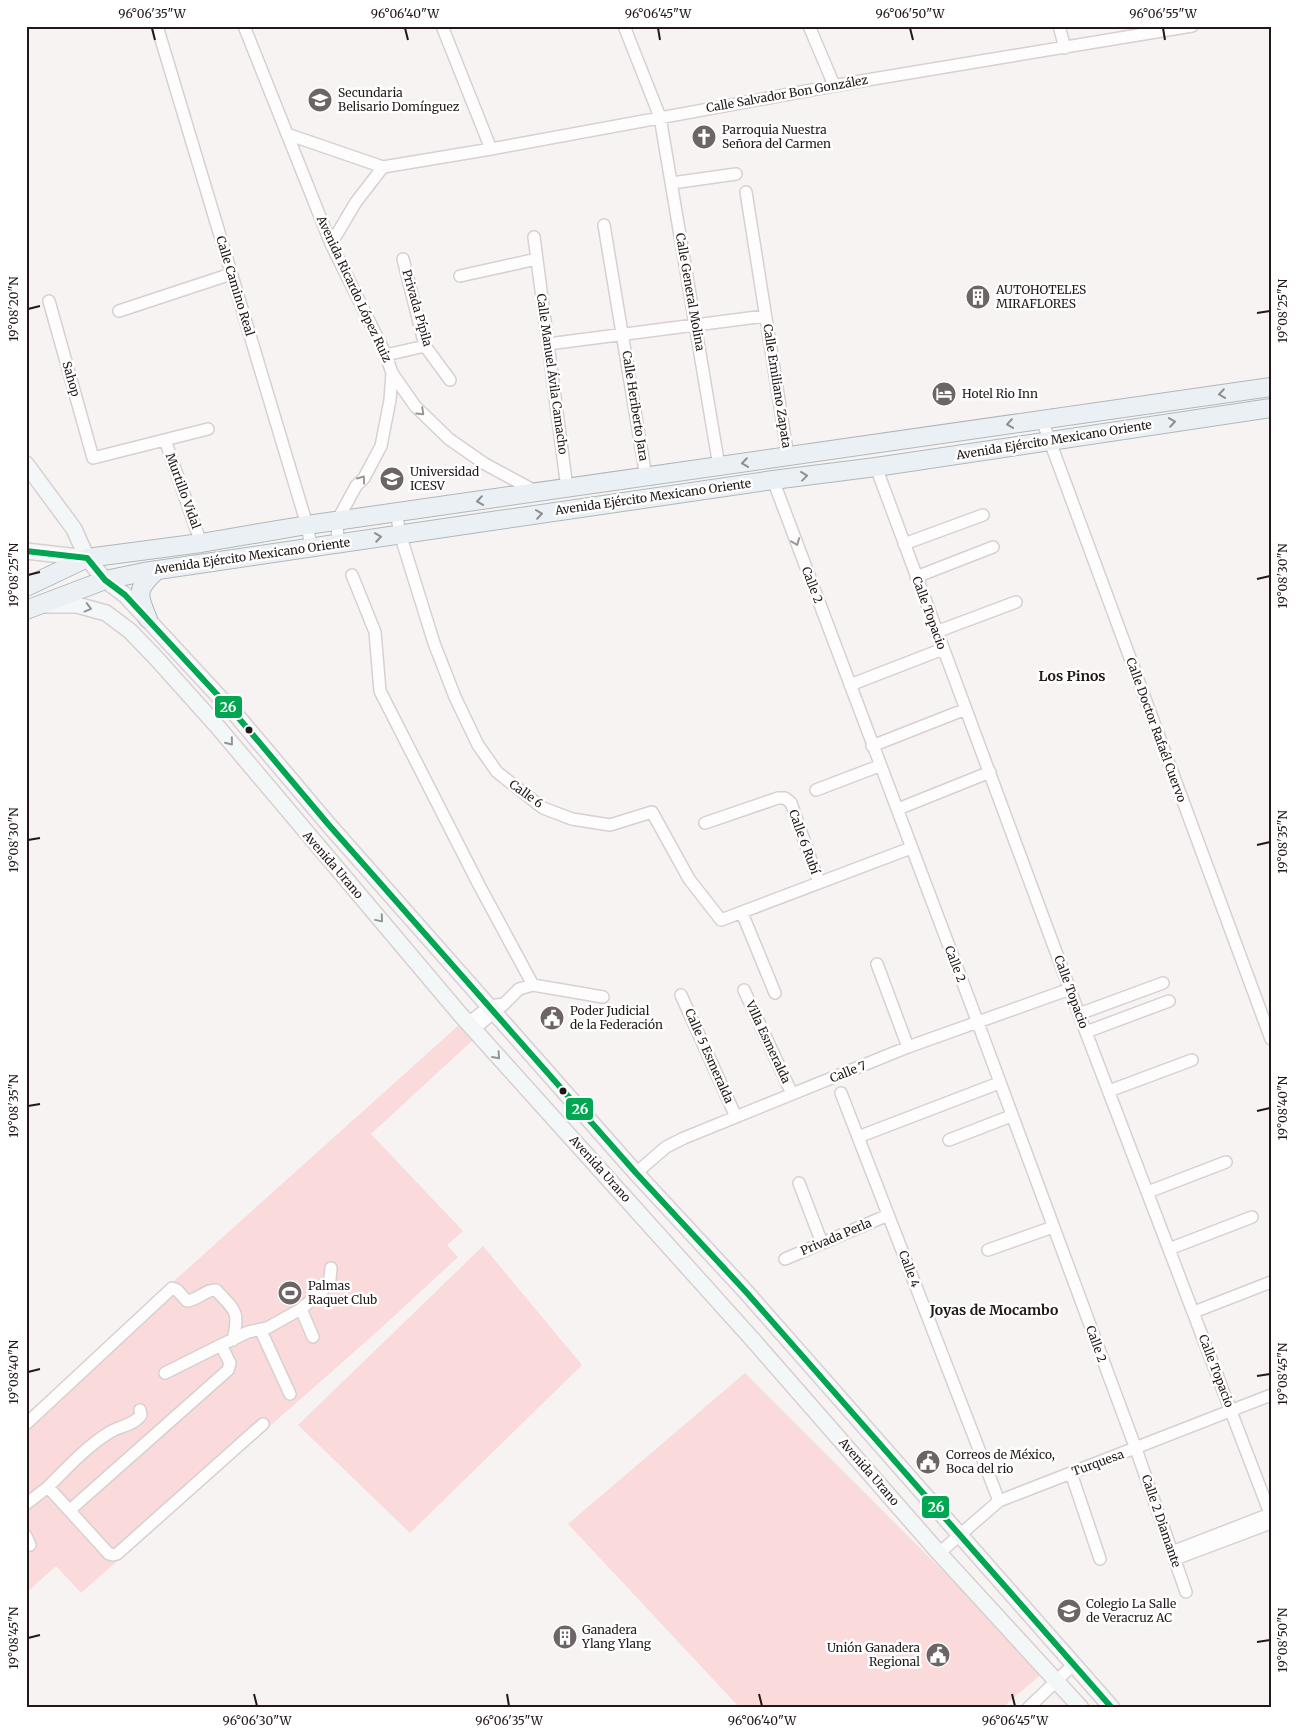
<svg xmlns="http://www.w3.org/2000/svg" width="1297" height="1734" viewBox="0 0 1297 1734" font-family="Merriweather,serif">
<rect width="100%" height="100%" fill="#f8f3f3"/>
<!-- green -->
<path fill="#fadada" d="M 460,1024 L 474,1039 L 371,1134 L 463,1231 L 447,1245 L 458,1257 L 380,1329 L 81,1593 L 56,1566 L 26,1593 L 26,1414 Z
M 483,1246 L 582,1365 L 410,1533 L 298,1425 Z
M 745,1373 L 1044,1672 L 1002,1708 L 740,1708 L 568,1524 Z"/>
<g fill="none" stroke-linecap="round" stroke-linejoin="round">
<defs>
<path id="street" d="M 157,26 L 307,525 L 311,547
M 244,26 L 331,244 L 386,355 L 392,373 L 415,406 L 449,439 L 485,464 L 537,492
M 442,26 L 491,149
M 624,26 L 660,117 L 719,466
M 809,26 L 834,85
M 1059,26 L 1065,48
M 287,134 L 383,167 L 491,149 L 855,82 L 1192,26
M 672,183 L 736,174
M 746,192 L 788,457
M 604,225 L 646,477
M 534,237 L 567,488
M 331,244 L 356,202 L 383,167
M 403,259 L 425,346 L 450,380
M 460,276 L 537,259
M 49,301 L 93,458 L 208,429
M 119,311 L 231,274
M 548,344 L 765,316
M 386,355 L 425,346
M 1042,420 L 1271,1039
M 165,440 L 201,543
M 876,467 L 1079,1014 L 1271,1516
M 773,480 L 978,1023 L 1136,1449 L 1186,1592
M 396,512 L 400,534 L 434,643 L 455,697 L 478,745 L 497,772 L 543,808 L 572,819 L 610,825 L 652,812 L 689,879 L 721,920 L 911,848
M 338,543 L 337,521 L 356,486 L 364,478 L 381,446 L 390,400 L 392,373
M 904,544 L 983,515
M 352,575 L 375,632 L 380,691 L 479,885 L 533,985
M 916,577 L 993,547
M 936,632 L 1016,602
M 850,685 L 943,649
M 872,746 L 966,709
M 816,790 L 879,766
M 898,809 L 990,772
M 705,823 L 778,798 L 785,798 L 791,803 L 819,883
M 742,913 L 775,993
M 877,964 L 908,1047
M 744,990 L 792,1094
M 681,995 L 736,1117
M 504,1004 L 519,989 L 533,985 L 603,997
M 1079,1014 L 1163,983
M 468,1023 L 490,1006 L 504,1004 L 474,1029
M 1086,1032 L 1169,1001
M 1109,1091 L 1192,1060
M 841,1093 L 999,1501
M 858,1137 L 999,1083
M 949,1140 L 1011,1116
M 636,1173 L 666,1147 L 684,1138 L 908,1047 L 1070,989
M 799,1183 L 822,1243
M 1148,1192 L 1226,1162
M 1169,1249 L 1252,1217
M 988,1250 L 1053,1227
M 785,1259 L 888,1215
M 301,1309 L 313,1337
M 1194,1312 L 1271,1282
M 261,1331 L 290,1394
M 165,1373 L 221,1345
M 26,1424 L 172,1288 L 177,1290 L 187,1301 C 198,1300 206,1289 216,1290 C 235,1311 240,1310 233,1340
M 1071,1473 L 1100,1559
M 48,1487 C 67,1468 87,1446 110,1432 C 120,1426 134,1425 141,1415 L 140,1410
M 26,1504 L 48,1487 L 109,1554 L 113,1555 L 117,1554 L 263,1424
M 70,1510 L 228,1370 L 230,1363 L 221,1345 L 248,1332 L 267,1328 L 301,1309 L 323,1290 L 330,1279 L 331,1268
M 26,1536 L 30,1545
M 1172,1552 L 1270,1514
M 939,1553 L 999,1501 L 1271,1395
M 1175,1559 L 1271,1523
M 1028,1708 L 1073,1665"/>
<path id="secondary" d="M 26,464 L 74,529 L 87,558
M 26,551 L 87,558 L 105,580 L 125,595 L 237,716 L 328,824 L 636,1173 L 747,1293 L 1112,1708
M 43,605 L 77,605 L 106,613 L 130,631 L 157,659 L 217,726 L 459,1013 L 753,1340 L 939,1553 L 1081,1708"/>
<path id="primary" d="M 26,587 L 87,558 L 201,543 L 307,525 L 1271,387
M 26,610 L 105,580 L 144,572 L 773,480 L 876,467 L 1271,408
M 148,619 C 137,594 136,589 157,570"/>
</defs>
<!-- street casing -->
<use href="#street" stroke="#d8d0d0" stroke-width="14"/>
<!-- secondary casing -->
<use href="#secondary" stroke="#d8d0d0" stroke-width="18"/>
<!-- primary casing -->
<use href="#primary" stroke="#aeb8bb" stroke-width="20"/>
<!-- street -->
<use href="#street" stroke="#fefdfd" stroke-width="11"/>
<!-- secondary -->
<use href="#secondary" stroke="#f4f7f8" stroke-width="15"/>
<!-- primary -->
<use href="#primary" stroke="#eaf0f3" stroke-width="18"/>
<defs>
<path id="bus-1" d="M 26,551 L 87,558 L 105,580 L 125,595 L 237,716 L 328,824 L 636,1173 L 747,1293 L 1112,1708"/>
</defs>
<!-- bus-1 casing -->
<use href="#bus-1" stroke="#fff" stroke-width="10"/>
<!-- bus-1 -->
<use href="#bus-1" stroke="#00a651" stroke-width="6"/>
</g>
<!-- one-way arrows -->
<defs><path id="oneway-chevron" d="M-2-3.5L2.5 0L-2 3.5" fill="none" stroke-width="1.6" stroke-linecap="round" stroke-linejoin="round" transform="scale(1.25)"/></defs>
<g stroke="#908f90">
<use href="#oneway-chevron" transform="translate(1222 394) rotate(172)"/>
<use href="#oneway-chevron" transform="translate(1172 422) rotate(-8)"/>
<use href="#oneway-chevron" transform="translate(1010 424) rotate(172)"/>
<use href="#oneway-chevron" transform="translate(745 463) rotate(172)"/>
<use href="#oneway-chevron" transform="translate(804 476) rotate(-7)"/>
<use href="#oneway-chevron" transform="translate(480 501) rotate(172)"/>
<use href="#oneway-chevron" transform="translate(539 514) rotate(-8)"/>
<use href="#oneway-chevron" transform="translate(378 537) rotate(-9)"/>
</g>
<g stroke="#9b9696">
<use href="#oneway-chevron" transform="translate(421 412) rotate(44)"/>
<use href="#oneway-chevron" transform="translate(362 479) rotate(-54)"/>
<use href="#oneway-chevron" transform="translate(796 542) rotate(69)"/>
</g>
<g stroke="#969393">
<use href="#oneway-chevron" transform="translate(88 608) rotate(15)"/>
<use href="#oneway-chevron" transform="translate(230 742) rotate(51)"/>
<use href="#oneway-chevron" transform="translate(380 919) rotate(50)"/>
<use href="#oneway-chevron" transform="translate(497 1056) rotate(48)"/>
</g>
<!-- ticks -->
<path fill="none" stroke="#221818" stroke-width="2" d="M 152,28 L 155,40M 405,28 L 408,40M 658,28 L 660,40M 910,28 L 913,40M 1163,28 L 1165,40M 28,309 L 40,306M 1257,313 L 1270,311M 28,575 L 40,572M 1257,579 L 1270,576M 28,840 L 40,838M 1257,845 L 1270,842M 28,1106 L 40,1104M 1257,1111 L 1270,1108M 28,1372 L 40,1369M 1257,1376 L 1270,1374M 28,1638 L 40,1635M 1257,1642 L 1270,1640M 254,1694 L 257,1706M 507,1694 L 509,1706M 759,1694 L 762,1706M 1012,1694 L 1015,1706"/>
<!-- icons -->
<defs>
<symbol id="school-disc" viewBox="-11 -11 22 22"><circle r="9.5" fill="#6d6565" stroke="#fff"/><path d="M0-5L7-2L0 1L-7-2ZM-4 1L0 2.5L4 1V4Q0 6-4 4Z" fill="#fff"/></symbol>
<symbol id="church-disc" viewBox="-11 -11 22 22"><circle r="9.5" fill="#6d6565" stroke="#fff"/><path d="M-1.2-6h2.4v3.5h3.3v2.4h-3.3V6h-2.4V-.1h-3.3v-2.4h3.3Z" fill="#fff"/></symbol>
<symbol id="building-disc" viewBox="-11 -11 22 22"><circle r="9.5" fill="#6d6565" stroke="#fff"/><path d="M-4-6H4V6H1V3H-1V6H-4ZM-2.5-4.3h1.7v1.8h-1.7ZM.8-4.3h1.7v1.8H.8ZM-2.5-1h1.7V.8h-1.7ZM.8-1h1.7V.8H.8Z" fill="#fff"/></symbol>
<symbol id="hotel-disc" viewBox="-11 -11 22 22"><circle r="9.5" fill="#6d6565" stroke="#fff"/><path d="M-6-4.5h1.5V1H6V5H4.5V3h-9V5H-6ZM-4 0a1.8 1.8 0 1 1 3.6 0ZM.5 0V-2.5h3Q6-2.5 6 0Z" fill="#fff"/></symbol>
<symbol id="university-disc" viewBox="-11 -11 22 22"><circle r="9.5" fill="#6d6565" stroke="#fff"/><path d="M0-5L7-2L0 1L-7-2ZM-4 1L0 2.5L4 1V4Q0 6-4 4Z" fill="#fff"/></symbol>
<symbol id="civic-disc" viewBox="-11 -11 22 22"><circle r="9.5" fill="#6d6565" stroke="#fff"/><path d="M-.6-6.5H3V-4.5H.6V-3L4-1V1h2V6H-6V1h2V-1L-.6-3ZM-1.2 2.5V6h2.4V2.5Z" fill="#fff"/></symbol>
<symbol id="stadium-disc" viewBox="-11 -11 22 22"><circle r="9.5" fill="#6d6565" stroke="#fff"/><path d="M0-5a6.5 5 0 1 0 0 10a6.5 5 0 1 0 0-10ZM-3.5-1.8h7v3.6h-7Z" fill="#fff"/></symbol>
</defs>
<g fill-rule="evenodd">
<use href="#school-disc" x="306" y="86" width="28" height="28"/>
<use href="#church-disc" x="690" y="123" width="28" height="28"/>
<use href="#building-disc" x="964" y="283" width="28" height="28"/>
<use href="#hotel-disc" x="930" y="380" width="28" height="28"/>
<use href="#university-disc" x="378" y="465" width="28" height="28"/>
<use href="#civic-disc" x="538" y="1004" width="28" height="28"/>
<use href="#stadium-disc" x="276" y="1279" width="28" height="28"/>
<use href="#civic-disc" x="914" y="1448" width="28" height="28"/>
<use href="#school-disc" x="1055" y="1597" width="28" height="28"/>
<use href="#building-disc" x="551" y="1623" width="28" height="28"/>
<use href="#civic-disc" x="924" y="1641" width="28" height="28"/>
</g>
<!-- markers -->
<g fill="#221818" stroke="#fff" stroke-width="2">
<circle cx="249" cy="730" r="4.5"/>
<circle cx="563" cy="1091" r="4.5"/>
</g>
<g text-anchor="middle" stroke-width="5" stroke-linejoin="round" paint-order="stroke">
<!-- poi labels -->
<g font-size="12" fill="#221818" stroke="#fff" text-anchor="start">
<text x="338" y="97">Secundaria<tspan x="338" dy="14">Belisario Domínguez</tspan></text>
<text x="722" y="134">Parroquia Nuestra<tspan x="722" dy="14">Señora del Carmen</tspan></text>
<text x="996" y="294">AUTOHOTELES<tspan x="996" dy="14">MIRAFLORES</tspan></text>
<text x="962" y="398">Hotel Rio Inn</text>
<text x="410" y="476">Universidad<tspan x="410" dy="14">ICESV</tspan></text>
<text x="570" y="1015">Poder Judicial<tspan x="570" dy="14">de la Federación</tspan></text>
<text x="308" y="1290">Palmas<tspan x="308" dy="14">Raquet Club</tspan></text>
<text x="946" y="1459">Correos de México,<tspan x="946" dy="14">Boca del rio</tspan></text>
<text x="1086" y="1608">Colegio La Salle<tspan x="1086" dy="14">de Veracruz AC</tspan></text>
<text x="582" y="1634">Ganadera<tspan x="582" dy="14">Ylang Ylang</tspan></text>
<text x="920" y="1652" text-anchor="end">Unión Ganadera<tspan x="920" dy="14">Regional</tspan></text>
</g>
<!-- street labels -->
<g font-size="12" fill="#221818" stroke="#fff">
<text transform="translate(787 94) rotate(-10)" y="4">Calle Salvador Bon González</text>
<text transform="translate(235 286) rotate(73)" y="4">Calle Camino Real</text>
<text transform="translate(354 289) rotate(65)" y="4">Avenida Ricardo López Ruiz</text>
<text transform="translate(690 292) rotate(80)" y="4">Calle General Molina</text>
<text transform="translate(417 308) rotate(74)" y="4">Privada Pípila</text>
<text transform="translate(552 374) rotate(82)" y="4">Calle Manuel Ávila Camacho</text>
<text transform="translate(71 379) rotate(74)" y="4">Sahop</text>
<text transform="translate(777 386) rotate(81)" y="4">Calle Emiliano Zapata</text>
<text transform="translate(635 406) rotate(81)" y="4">Calle Heriberto Jara</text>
<text transform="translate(1054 440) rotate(-9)" y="4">Avenida Ejército Mexicano Oriente</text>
<text transform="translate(183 491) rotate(70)" y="4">Murtillo Vidal</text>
<text transform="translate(653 497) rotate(-8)" y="4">Avenida Ejército Mexicano Oriente</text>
<text transform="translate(252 556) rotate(-8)" y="4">Avenida Ejército Mexicano Oriente</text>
<text transform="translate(812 585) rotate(69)" y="4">Calle 2</text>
<text transform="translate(929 613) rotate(70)" y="4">Calle Topacio</text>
<text transform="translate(1156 730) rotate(70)" y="4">Calle Doctor Rafaél Cuervo</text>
<text transform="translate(526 794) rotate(36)" y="4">Calle 6</text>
<text transform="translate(804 842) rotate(70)" y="4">Calle 6 Rubí</text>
<text transform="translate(333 865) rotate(49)" y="4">Avenida Urano</text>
<text transform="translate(955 964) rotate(69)" y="4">Calle 2</text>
<text transform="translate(1071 992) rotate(70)" y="4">Calle Topacio</text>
<text transform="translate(768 1042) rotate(65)" y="4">Villa Esmeralda</text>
<text transform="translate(709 1056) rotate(66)" y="4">Calle 5 Esmeralda</text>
<text transform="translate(848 1072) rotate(-22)" y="4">Calle 7</text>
<text transform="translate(600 1169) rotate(48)" y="4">Avenida Urano</text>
<text transform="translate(836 1237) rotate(-23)" y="4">Privada Perla</text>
<text transform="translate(909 1269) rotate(69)" y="4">Calle 4</text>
<text transform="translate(1096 1344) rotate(70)" y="4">Calle 2</text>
<text transform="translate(1216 1371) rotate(69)" y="4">Calle Topacio</text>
<text transform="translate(1098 1463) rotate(-20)" y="4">Turquesa</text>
<text transform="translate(869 1472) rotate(49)" y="4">Avenida Urano</text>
<text transform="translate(1161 1521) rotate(71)" y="4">Calle 2 Diamante</text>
</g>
<!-- neighbourhood labels -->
<g font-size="14" font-weight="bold" fill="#221818" stroke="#fff">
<text x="1072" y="681">Los Pinos</text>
<text x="994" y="1315">Joyas de Mocambo</text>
</g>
</g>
<g stroke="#fff" stroke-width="2">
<rect x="214" y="695" width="29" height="24" rx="5" fill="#00a651"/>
<rect x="565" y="1097" width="29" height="24" rx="5" fill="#00a651"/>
<rect x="921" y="1495" width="29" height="24" rx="5" fill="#00a651"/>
</g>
<g font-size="14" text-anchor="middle" font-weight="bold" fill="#fff">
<text x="228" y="712">26</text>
<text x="580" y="1114">26</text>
<text x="936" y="1512">26</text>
</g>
<!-- border -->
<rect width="1297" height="1734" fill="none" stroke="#ffffff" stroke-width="55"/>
<rect x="28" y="28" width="1242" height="1678" fill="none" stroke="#221818" stroke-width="2"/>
<g font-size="12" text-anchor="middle" fill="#221818">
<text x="152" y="18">96°06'35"W</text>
<text x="405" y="18">96°06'40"W</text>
<text x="658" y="18">96°06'45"W</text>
<text x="910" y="18">96°06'50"W</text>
<text x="1163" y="18">96°06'55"W</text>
<text transform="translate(14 309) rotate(-90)" y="4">19°08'20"N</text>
<text transform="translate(1283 311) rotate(-90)" y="4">19°08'25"N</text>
<text transform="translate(14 575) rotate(-90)" y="4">19°08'25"N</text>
<text transform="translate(1283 576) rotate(-90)" y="4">19°08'30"N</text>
<text transform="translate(14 840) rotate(-90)" y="4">19°08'30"N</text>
<text transform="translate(1283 842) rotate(-90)" y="4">19°08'35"N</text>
<text transform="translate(14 1106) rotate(-90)" y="4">19°08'35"N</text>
<text transform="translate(1283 1108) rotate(-90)" y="4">19°08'40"N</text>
<text transform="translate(14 1372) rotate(-90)" y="4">19°08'40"N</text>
<text transform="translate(1283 1374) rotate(-90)" y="4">19°08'45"N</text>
<text transform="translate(14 1638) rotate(-90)" y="4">19°08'45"N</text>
<text transform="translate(1283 1640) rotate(-90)" y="4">19°08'50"N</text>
<text x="257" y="1725">96°06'30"W</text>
<text x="509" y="1725">96°06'35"W</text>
<text x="762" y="1725">96°06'40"W</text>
<text x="1015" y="1725">96°06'45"W</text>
</g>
</svg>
